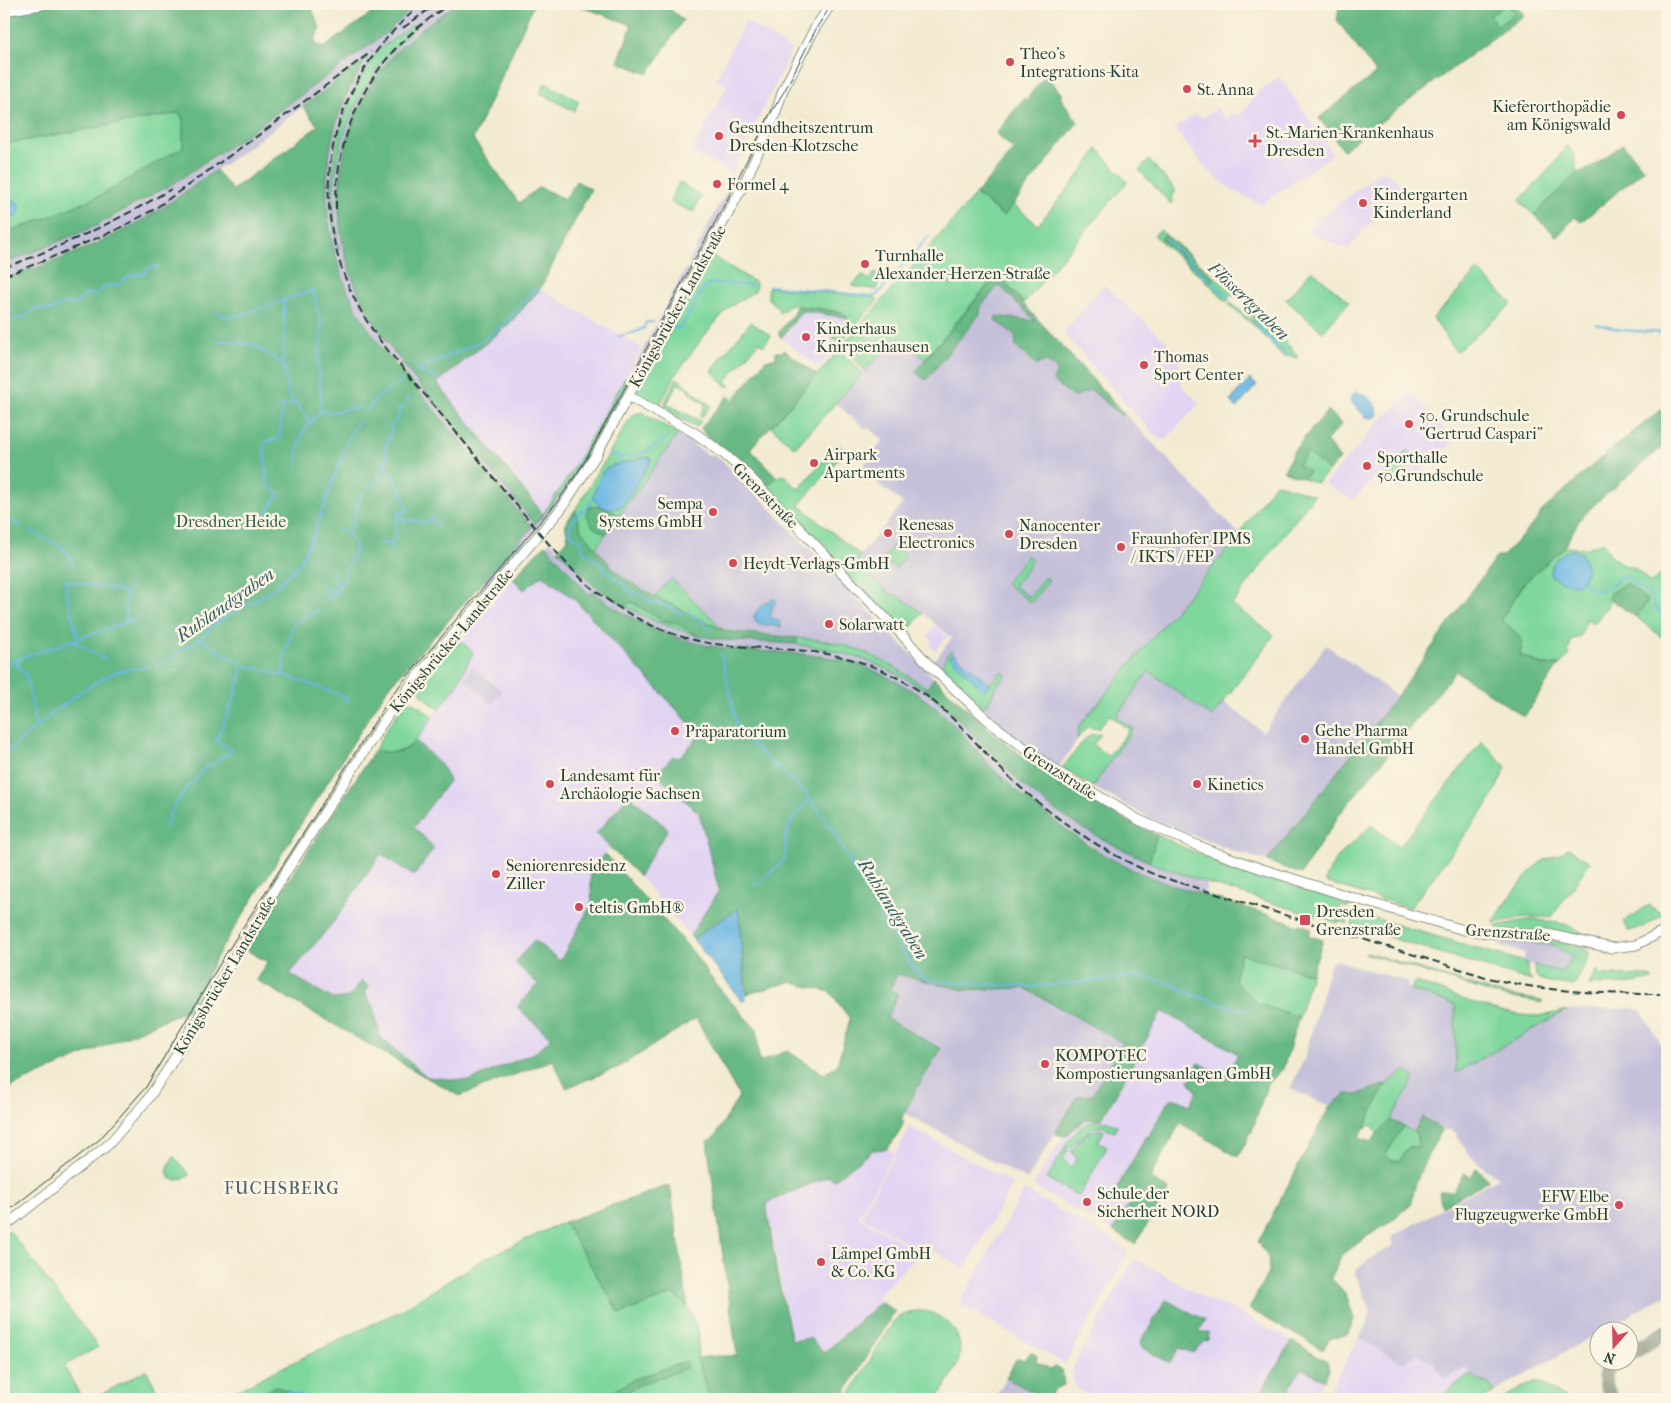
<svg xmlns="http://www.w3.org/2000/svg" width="1671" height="1403" viewBox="0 0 1671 1403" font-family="'IM FELL French Canon',serif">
<rect width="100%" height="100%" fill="#fcf5e5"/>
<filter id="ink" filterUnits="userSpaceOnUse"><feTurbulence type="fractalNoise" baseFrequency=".02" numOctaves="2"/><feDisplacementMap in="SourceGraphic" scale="10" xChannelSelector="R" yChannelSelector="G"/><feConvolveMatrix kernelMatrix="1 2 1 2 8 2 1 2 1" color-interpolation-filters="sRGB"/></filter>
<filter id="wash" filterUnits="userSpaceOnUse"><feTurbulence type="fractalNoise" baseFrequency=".0096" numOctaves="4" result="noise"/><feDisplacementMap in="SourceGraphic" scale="20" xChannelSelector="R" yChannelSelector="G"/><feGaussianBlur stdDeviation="1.12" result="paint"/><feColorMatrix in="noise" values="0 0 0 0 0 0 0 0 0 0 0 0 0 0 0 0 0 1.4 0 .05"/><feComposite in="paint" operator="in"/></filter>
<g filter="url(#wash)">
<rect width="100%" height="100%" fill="#f3ebd1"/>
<!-- built -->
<path fill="#e2d4f3" d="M 745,21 L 792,50 L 732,172 L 692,152 L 727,86 L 715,80 Z
M 1280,77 L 1333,154 L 1261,205 L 1231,189 L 1206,169 L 1175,129 L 1193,115 L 1203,118 L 1217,108 L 1225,119 L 1234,112 L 1238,117 L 1260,90 Z
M 1383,170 L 1403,186 L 1348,249 L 1346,249 L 1306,231 L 1316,220 Z
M 1104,285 L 1173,348 L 1178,358 L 1181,385 L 1200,403 L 1165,440 L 1160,439 L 1156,437 L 1065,335 L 1066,329 Z
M 540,289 L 642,348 L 584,453 L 543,514 L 437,383 L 509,324 Z
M 800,306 L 843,312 L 848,318 L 833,338 L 833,343 L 837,347 L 819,367 L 818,367 L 778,336 Z
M 1411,391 L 1454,441 L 1400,491 L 1380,472 L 1353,500 L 1324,484 L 1364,440 L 1366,435 Z
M 542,575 L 574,599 L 700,735 L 678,759 L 674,756 L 656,775 L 699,813 L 719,890 L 690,936 L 639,876 L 668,829 L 629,795 L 596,834 L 610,848 L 590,871 L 592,903 L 559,962 L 517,1007 L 551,1037 L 536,1052 L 469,1081 L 428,1077 L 379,1037 L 374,1008 L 364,994 L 369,986 L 362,981 L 349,997 L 333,999 L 290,974 L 335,920 L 382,854 L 434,848 L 414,827 L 442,766 L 415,740 L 456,687 L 473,651 L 461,640 L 513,579 L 524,590 Z
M 938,622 L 945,627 L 942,632 L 945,635 L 949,631 L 951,632 L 935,651 L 929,645 L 933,640 L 927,636 Z
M 1158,1008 L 1240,1053 L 1226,1077 L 1204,1076 L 1190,1106 L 1148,1138 L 1146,1137 L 1116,1191 L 1132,1200 L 1113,1231 L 1033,1186 L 1069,1128 L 1107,1099 L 1139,1055 Z
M 910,1127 L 1013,1184 L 965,1269 L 929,1248 L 926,1254 L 861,1216 Z
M 887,1149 L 894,1153 L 858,1217 L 920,1253 L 877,1296 L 880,1302 L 824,1354 L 792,1341 L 766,1203 L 829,1176 L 834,1180 L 873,1150 Z
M 1024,1190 L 1116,1242 L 1126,1250 L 1126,1256 L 1065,1364 L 961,1305 L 960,1303 Z
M 1136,1260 L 1140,1261 L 1208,1300 L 1231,1308 L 1292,1341 L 1327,1362 L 1330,1366 L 1329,1370 L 1313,1399 L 1095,1399 L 1079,1390 L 1072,1379 L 1072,1371 L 1075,1363 L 1130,1266 L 1133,1261 Z
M 1359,1338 L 1402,1363 L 1418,1354 L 1434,1363 L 1444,1379 L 1466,1368 L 1472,1377 L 1467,1376 L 1438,1399 L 1325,1399 Z"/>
<!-- industrial -->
<path fill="#c5c0da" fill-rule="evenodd" d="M 419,4 L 456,4 L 408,39 L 387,62 L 371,84 L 357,111 L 344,149 L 341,163 L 338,197 L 342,242 L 350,271 L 363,302 L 385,338 L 428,396 L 535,524 L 555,501 L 573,476 L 628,379 L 630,381 L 598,440 L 567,491 L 540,526 L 487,588 L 480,583 L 532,526 L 373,335 L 350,296 L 340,271 L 333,251 L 327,203 L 327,179 L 330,150 L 341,110 L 356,77 L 367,58 L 245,150 L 155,213 L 137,223 L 73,252 L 4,279 L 4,264 L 69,238 L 108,221 L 157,194 L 210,161 L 389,31 L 407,13 ZM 414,24 L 376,70 L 359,97 L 348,122 L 340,148 L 335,181 L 334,213 L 339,249 L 338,250 L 332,218 L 331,179 L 334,150 L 341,123 L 360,79 L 380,49 Z
M 725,194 L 730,196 L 693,267 L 688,264 Z
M 686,268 L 691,270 L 636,371 L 631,372 Z
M 997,274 L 1128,417 L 1239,534 L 1230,548 L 1166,621 L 1079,726 L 1077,741 L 1056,771 L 1022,747 L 930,666 L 952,638 L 923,613 L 895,594 L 892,597 L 856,561 L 903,503 L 860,470 L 883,440 L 867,427 L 865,429 L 836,403 L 865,371 L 898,337 L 925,358 Z
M 678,434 L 710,456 L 713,454 L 721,459 L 760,498 L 934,678 L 926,687 L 868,655 L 836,643 L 725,631 L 672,579 L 654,596 L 624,578 L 609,564 L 596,548 Z
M 550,541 L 583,575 L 609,597 L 657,622 L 684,632 L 712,639 L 796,644 L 823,648 L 859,657 L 895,672 L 925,690 L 944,705 L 965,724 L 1017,780 L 1041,800 L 1101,839 L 1149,862 L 1207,883 L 1204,895 L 1168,884 L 1122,865 L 1105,855 L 1063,826 L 1048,816 L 1011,784 L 989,764 L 944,716 L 920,696 L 894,680 L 867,668 L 836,659 L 814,654 L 732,649 L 702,645 L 686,641 L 651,628 L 621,612 L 593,593 L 589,596 L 546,545 Z
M 1326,645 L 1397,696 L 1267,861 L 1233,851 L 1150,818 L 1093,787 L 1133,730 L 1116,717 L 1149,671 L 1211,717 L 1224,702 L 1263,732 Z
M 472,666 L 502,691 L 492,703 L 465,680 L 467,672 Z
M 1502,941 L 1505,942 L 1547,944 L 1555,946 L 1574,958 L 1562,973 L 1523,962 L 1525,953 L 1499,946 Z
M 1335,960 L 1408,982 L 1407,987 L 1412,988 L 1411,990 L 1455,1005 L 1456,1073 L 1567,1010 L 1633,1008 L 1642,1011 L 1667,1055 L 1667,1295 L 1603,1330 L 1598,1330 L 1598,1333 L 1494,1392 L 1490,1384 L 1476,1380 L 1466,1368 L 1444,1379 L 1434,1363 L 1418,1354 L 1402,1363 L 1359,1338 L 1367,1324 L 1371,1311 L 1356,1275 L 1357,1269 L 1370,1259 L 1394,1245 L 1391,1237 L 1498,1178 L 1496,1175 L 1485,1169 L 1467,1152 L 1456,1133 L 1452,1130 L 1441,1130 L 1432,1123 L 1422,1117 L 1414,1132 L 1391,1120 L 1415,1077 L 1406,1071 L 1386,1084 L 1358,1094 L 1346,1094 L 1330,1106 L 1290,1089 L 1304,1059 L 1330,965 Z
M 897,974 L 964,990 L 1024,988 L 1123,1043 L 1092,1095 L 1078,1096 L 1027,1180 L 905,1113 L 917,1088 L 887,1019 L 898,995 L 890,990 Z
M 1006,1378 L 1045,1399 L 994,1399 Z"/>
<!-- green -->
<path fill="#7ed79c" stroke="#4e8a68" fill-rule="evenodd" d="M 1506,4 L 1507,4 L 1515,13 L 1498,27 L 1490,16 Z
M 414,24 L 416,27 C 353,81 320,167 339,249 L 338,250 C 322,179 336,111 377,52 L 380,49 Z
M 545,83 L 579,101 L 574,111 L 540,93 Z
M 180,113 L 183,121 L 183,147 L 101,195 L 51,216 L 17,229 L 4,231 L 4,144 Z
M 1567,145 L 1574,155 L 1577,173 L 1534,215 L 1519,201 L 1555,163 Z
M 1098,149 L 1127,182 L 1024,303 L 997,274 L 925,359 L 898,337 L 865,371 L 842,346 L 976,194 L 1003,216 L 1013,204 L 1038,225 L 1077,178 Z
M 1149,160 L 1176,191 L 1171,197 L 1174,201 L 1171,204 L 1139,170 Z
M 679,182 L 701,197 L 693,212 L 670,202 Z
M 1161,230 L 1165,234 L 1161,239 L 1210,282 L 1215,277 L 1234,295 L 1232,297 L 1229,294 L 1227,297 L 1229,300 L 1226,302 C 1206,277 1177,259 1154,235 Z
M 711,255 L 756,283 L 755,291 L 728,308 L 704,336 L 675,376 L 661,403 L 659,404 L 648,399 L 646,400 L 640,398 L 637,389 L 694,283 Z
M 1312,270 L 1349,302 L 1323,332 L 1286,300 Z
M 1478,270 L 1512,304 L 1456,352 L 1433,318 Z
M 876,272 L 881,276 L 877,290 L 852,286 L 862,275 L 869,280 Z
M 768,287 L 874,297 L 878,300 L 840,342 L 833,338 L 848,318 L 843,312 L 789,304 L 787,308 L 779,313 L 778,308 L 768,299 Z
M 1230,302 L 1256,324 L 1250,314 L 1253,311 L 1274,330 L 1299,357 L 1297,359 L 1292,356 L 1286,355 L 1286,357 L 1283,356 L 1256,327 L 1228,304 Z
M 751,322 L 771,336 L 763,346 L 759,342 L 726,381 L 731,386 L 726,386 L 712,372 L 720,359 Z
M 839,350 L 863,373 L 795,448 L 771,427 Z
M 625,378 L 628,379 C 600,428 575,481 537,523 L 570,474 Z
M 677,378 L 711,406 L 702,417 L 700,416 L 706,404 L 697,399 L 698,397 L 688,392 L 689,389 L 677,384 L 667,404 L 701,421 L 697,427 L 663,409 L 667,398 Z
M 642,412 L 678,434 L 620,515 L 599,506 L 593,527 L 606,534 L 596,548 L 581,530 L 575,510 L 632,415 ZM 651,459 L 650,463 L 623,505 L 613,464 L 621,465 Z
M 1314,426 L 1340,459 L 1317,483 L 1284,471 L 1294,451 Z
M 837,444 L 845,451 L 799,505 L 861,556 L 857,562 L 892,596 L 895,594 L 923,613 L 903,636 L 763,489 L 777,477 L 785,475 L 791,483 L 799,489 Z
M 1407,450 L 1417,459 L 1394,484 L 1384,475 Z
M 1275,483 L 1314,495 L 1232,605 L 1274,635 L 1212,717 L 1149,671 L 1116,717 L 1133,729 L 1093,787 L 1062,768 L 1086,738 L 1090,735 L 1101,734 L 1093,745 L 1108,756 L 1129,730 L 1109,715 L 1098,729 L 1087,727 L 1077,739 L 1079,726 L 1166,621 L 1229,548 Z
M 1603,542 L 1611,556 L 1624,565 L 1635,568 L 1651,583 L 1664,572 L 1667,574 L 1667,593 L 1664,597 L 1667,602 L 1667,641 L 1636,617 L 1648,601 L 1627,583 L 1610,593 L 1612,600 L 1594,624 L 1587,619 L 1580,637 L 1572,639 L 1568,652 L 1570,655 L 1559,665 L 1543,665 L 1520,655 L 1523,641 L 1511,628 L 1501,620 L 1525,582 L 1564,547 L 1587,548 Z
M 893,545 L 906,556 L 896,569 L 883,559 Z
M 1027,555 L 1032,559 L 1029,564 L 1030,565 L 1014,586 L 1029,597 L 1045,577 L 1049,580 L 1031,603 L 1005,583 Z
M 672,579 L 725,631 L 654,596 Z
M 631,602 L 661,620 L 678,624 L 698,636 L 657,622 L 624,606 Z
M 456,636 L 473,652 L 456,687 L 439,709 C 430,702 417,695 418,682 Z
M 797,638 C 810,639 824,640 836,643 C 868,650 899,670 926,687 L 925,690 C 882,663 846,651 796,644 Z
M 951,650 L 953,652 L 950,657 L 987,688 L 1001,671 L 1006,675 L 995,688 L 991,698 L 983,708 C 974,700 942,675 943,664 C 943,659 948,654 951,650 Z
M 409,701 L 415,703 L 433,717 C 415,741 409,759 375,750 C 384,733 395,714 409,701 Z
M 1482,741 L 1506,767 L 1491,800 L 1410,908 L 1325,882 C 1332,857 1354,843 1371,825 L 1399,847 Z
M 1157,835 L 1187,849 L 1239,869 L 1323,896 L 1327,896 L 1348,902 L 1350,905 L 1348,908 L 1341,906 L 1339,909 L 1350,913 L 1347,924 L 1338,921 L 1338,923 L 1207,883 L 1149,862 Z
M 1568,848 L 1590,862 L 1552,917 L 1525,917 L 1494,923 L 1495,919 C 1508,901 1521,880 1537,865 C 1546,857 1559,857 1568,848 Z
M 1667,903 L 1667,912 L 1645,926 L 1629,931 L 1623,922 L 1649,905 L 1660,913 Z
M 1363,915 L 1528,963 L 1528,975 L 1532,981 L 1352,926 L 1355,915 Z
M 1533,919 L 1565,924 L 1584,934 L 1594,936 L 1597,940 L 1576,935 L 1500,930 L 1495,926 Z
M 1548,940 L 1583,948 L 1589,952 L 1588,959 L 1574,986 C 1565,984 1543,983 1537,977 C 1535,974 1534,968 1534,965 L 1562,972 L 1573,957 L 1555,946 L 1547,944 L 1505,942 L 1502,941 Z
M 1366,952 L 1501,994 L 1542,1001 L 1543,1003 L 1501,996 L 1365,953 Z
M 1241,954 L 1311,974 L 1299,1017 L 1258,1004 L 1234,980 Z
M 1597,970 L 1600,975 L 1651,976 L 1653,979 L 1627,984 L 1589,985 Z
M 1416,982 C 1450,994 1501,1016 1536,1016 C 1547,1015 1557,1013 1567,1010 L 1456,1073 L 1455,1005 L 1411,990 L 1413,984 Z
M 1405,1071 L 1415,1077 L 1391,1120 L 1377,1134 L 1374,1127 L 1370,1125 L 1363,1129 L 1386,1084 Z
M 1095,1121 L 1108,1122 L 1117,1126 L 1114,1132 L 1103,1127 L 1094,1127 L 1067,1149 L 1068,1151 L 1063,1159 L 1070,1167 L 1077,1160 L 1071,1150 C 1079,1142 1091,1125 1104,1131 L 1098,1142 L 1107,1147 L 1079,1196 L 1047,1179 L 1065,1148 L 1065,1146 C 1073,1134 1080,1125 1095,1121 Z
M 1403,1126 L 1416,1134 L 1419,1147 L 1409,1147 L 1399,1161 L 1392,1161 L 1386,1155 Z
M 174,1157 L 190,1175 C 186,1177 182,1180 177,1180 C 162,1180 168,1164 174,1157 Z
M 564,1222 L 620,1314 L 673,1294 L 688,1307 L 699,1334 L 697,1358 L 709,1399 L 307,1399 L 275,1387 L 257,1399 L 220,1399 L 275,1371 L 400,1311 L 484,1259 Z
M 9,1230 L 98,1347 L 64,1366 L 82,1399 L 4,1399 L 4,1234 Z
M 915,1311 C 943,1309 967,1333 958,1362 C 954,1375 944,1388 937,1399 L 849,1399 L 849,1395 L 894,1321 L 903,1315 Z
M 146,1370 L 162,1399 L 93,1399 Z
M 1467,1376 L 1474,1376 L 1476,1380 L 1490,1384 L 1494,1392 L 1484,1399 L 1438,1399 Z
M 1533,1382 L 1539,1382 L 1566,1399 L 1501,1399 Z"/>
<!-- forest -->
<path fill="#66b884" stroke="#427a5c" d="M 4,4 L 310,4 L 320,28 L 314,42 L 323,48 L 329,44 L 384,4 L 419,4 L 407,13 L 389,31 L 330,74 L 242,138 L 171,185 L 94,227 L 4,264 L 4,231 L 17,229 L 51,216 L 101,195 L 183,147 L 183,121 L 180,113 L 4,144 Z
M 456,4 L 534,4 L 473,139 L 519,203 L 539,187 L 565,199 L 576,181 L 591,189 L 540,289 L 509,324 L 437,383 L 543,514 L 535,524 C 504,487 474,450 443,413 C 414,378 382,341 362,300 C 321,218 335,114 400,48 C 416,31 437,18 456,4 Z
M 574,4 L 664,4 L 683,20 L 648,74 L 618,62 L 632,25 Z
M 1343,4 L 1506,4 L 1490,16 L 1498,26 L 1515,13 L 1507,4 L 1515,4 L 1524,15 L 1343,150 L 1319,118 L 1376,73 L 1337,20 L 1339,6 Z
M 368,57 C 314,135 314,238 362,318 C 382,353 412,382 437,413 C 469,451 500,489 532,527 L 388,688 L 221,949 L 189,1009 L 4,1090 L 4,279 C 49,264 95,246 137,223 C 165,208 190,188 216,170 L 232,190 L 318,126 L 303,107 Z
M 1046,74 L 1062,95 L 1060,97 L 1078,122 L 1004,216 L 976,194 L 1014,150 L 996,134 L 1024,98 L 1026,100 Z
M 1623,144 L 1644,170 L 1581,222 L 1575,217 L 1557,237 L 1534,215 L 1577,173 L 1592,167 Z
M 1165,234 L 1215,277 L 1210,282 L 1161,238 Z
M 997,275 L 1124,414 L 1122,416 L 1091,390 L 1074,397 L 1053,381 L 1057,370 L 1045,361 L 1036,365 L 1016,347 L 1015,335 L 995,320 L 996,316 L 1035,321 L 999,285 L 981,306 L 980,314 L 926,380 L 915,372 Z
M 796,306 L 842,313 L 848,318 L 802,311 L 782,337 L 779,336 L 779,332 L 793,314 Z
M 784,350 L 817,375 L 750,449 L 777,477 L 763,489 L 711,444 L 701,428 L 728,396 L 733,400 L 766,360 L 776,358 L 776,352 L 782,352 Z
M 1667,405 L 1667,455 L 1661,448 L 1596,503 L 1580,519 L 1564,547 L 1525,582 L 1501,618 L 1503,622 L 1509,626 L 1523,641 L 1520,655 L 1543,665 L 1559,665 L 1524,717 L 1456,671 L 1339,815 L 1301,874 L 1267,861 L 1397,696 L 1497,556 L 1503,556 L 1538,519 L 1541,512 L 1603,456 Z
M 1328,410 L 1342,424 L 1326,441 L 1340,459 L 1328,471 L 1307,452 L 1298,465 L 1309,471 L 1303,478 L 1284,471 L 1294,451 Z
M 599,506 L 620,515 L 606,534 L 593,527 L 586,514 L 589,507 Z
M 575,510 L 581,530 L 609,564 L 624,578 L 653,596 L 725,631 L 797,638 L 796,644 L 725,640 L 698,636 L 678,624 L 661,620 L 632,602 L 624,606 L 592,584 L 558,550 L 568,539 L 565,524 Z
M 546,545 L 589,595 L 593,592 C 630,621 675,642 723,648 C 772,654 821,650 868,668 C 896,680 923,695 945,716 C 961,731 974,748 988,763 C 1006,782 1027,800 1048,816 C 1071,833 1095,851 1121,864 C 1149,879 1180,887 1211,897 C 1237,905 1264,913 1290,922 L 1290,923 L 1298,926 L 1299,924 L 1311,928 L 1309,936 L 1323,940 L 1311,974 L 1241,954 L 1234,980 L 1258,1004 L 1299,1017 L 1283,1069 L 1267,1085 L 1252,1131 L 1238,1157 L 1180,1123 L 1150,1178 L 1169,1190 L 1135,1244 L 1113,1231 L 1131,1200 L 1115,1191 L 1146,1137 L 1148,1137 L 1169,1100 C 1177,1097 1182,1102 1190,1105 L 1197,1092 L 1189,1081 L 1199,1063 L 1226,1077 L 1238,1054 L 1162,1011 L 1102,1119 L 1084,1120 L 1066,1136 L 1055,1134 L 1078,1096 L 1092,1095 L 1123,1043 L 1024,988 L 964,990 L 897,974 L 890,990 L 898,994 L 887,1019 L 941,1049 L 917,1088 L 901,1120 L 904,1122 L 897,1136 L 887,1149 L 873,1150 L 834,1180 L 829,1176 L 766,1203 L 777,1274 L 792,1341 L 810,1338 L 824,1353 L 880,1302 L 895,1311 L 842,1397 L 843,1399 L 709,1399 L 697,1358 L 717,1356 L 737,1356 L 707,1141 L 715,1137 L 739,1096 L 696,1018 L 619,1067 L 566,1088 L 553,1060 L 459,1096 L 256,980 L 267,962 L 243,948 L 375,750 C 391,754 405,754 415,740 L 442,766 L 449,781 L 414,827 L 434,848 L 414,876 L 381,854 L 335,920 L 290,974 L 333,999 L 349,997 L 362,981 L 369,986 L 365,994 L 374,1008 L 380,1037 L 427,1077 L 469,1081 L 536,1052 L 551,1038 L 517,1007 L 538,984 L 515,963 L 534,940 L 560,961 L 592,903 L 590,871 L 605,854 L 693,952 L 711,978 L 730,1001 L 757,1030 L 759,1062 L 787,1051 L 824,1074 L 837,1065 L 850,1019 L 830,992 L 790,982 L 747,994 L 738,909 L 693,939 L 690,936 L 719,890 L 699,813 L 656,775 L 673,756 L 678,759 L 700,735 L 574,599 L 542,575 L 524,590 L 513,579 L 536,553 Z
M 1627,583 L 1648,601 L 1636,617 L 1612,600 L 1608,599 L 1610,593 Z
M 934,678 C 962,704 989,731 1020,754 C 1062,786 1109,813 1157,835 L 1149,862 C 1102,840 1055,816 1018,780 C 986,749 960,717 925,690 Z
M 629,795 L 668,829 L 639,876 L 596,834 Z
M 1386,1084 L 1359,1138 L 1371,1142 L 1377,1134 L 1391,1120 L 1403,1126 L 1386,1155 L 1392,1161 L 1399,1161 L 1409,1147 L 1419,1147 L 1416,1134 L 1414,1132 L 1422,1117 L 1432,1123 L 1441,1130 C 1430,1153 1414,1177 1412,1203 L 1386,1225 L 1366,1237 L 1341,1256 L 1331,1278 L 1346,1294 L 1354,1319 L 1348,1334 L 1329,1339 L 1323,1350 L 1249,1309 L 1269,1271 L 1268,1256 L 1258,1242 L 1330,1106 L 1346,1094 L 1358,1094 Z
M 1476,1168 L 1489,1180 L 1442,1207 L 1439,1192 L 1454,1191 L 1464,1173 L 1471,1177 Z
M 670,1185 L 688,1307 L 673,1294 L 620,1314 L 564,1222 Z
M 1166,1300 L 1205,1320 L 1199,1332 L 1209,1332 L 1208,1340 L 1203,1342 L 1193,1353 L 1179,1348 L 1170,1363 L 1142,1348 L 1140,1343 Z
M 1292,1341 L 1327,1362 L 1329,1370 L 1324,1380 L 1301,1368 L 1284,1399 L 1257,1399 Z
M 1031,1352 L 1037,1356 L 1036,1362 L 1050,1369 L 1056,1366 L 1062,1370 L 1064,1385 L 1056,1388 L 1047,1399 L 1006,1378 L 1016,1359 L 1024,1360 Z
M 687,1361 L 687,1368 L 639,1385 L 615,1399 L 601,1399 L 634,1379 Z
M 275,1386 L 307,1399 L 257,1399 Z"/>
<!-- water -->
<path fill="#6ab7e3" stroke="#447a8c" d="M2 209a9 9 0 1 1 18 0a9 9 0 1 1-18 0Z
M 1250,379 L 1257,385 L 1237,408 L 1230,401 Z
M 1355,392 C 1365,393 1380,404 1377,416 L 1372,418 L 1366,417 L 1351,402 L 1350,398 Z
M 646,457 L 651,458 L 650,463 L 623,505 C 614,513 596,508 593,496 C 597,487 599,477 604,470 C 608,465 638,460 646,457 Z
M 1573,550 L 1582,554 L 1587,569 L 1583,581 L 1575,586 C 1567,584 1559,581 1551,576 C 1548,564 1562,551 1573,550 Z
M 775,599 L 777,601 L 773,606 L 770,615 L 772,618 L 780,622 L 781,627 L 758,624 L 755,621 L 754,616 C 759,607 765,601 775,599 Z
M 953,653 L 990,684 L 984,691 L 950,657 Z
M 738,909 L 746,1000 L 742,1001 L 693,939 Z"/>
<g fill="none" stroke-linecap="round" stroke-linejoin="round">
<!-- stream -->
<path stroke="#6ab7e3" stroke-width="2" d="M 1166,240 L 1229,298
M 769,286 L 874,296 L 877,295 L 929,236
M 284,301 L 284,330 L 283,361 L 286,383 L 288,393 L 311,423
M 216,313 L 227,317 L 245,314 L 313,290 L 322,328 L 318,370 L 321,399 L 320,412 C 334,414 346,408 360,408
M 14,320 L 27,316 L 36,308 L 52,310 L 64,304 L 74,304 L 88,293 L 97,295 L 106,285 L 118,285 C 127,278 131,273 144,274 L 148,267 L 159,267
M 1256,324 L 1287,356
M 1597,324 L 1622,330 L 1662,333
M 674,328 L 678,329 L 681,327 L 705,286 L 713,283 L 752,285
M 4,335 L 9,325
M 619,336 L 636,332 L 644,328 L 646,322 L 653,322
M 216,341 C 248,340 257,345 282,364
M 4,355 L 9,353
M 417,370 L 486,339 L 508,320 L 533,291 L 538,289
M 415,372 L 417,370 L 440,379
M 395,386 L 403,381
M 407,401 L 410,398
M 365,412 L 378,397 L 390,389
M 610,455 L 621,456 L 620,466
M 622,456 C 639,458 653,447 667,438
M 297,466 C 297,453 298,438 307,427 C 311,422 316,418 320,412
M 385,466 L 389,474 L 394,476 C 396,483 399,487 402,493 C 404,500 404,502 409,509 L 405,512 L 400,512 L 395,524 L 396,535 L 391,544 L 390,552
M 367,488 C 372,485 374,481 380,479 L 380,469 L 386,465 L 385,460 L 388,454 L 386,451 L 385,445 C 390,439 393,433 391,425 C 397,421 400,417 398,409 L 406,407
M 594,499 L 586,509 L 578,514 L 569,527 L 569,532 L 581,542 L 584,552 L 590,555 L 596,562 L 602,565 L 607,573 L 623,583 L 626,588 L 632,593 L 640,595 L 651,602 L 667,606 L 680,613 L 687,612 L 705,623 L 710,630
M 399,515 L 405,521 L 415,520 L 424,523 L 432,518 L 438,526
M 265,517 L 279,493 L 270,488 L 267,484 L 264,443 L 280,437 L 282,405 L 296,405
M 4,524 L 7,519 L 20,526
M 339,529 L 346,533
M 30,531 C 48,541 68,545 73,566
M 378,546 L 384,543 L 391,544
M 333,572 L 334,583 L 340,585
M 1583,581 L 1590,588 L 1598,591 L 1607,588 L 1622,577 L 1629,578 L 1638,587 L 1650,594 L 1657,610 L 1667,622
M 321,585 L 329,591 L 336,589
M 323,603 L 327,597 L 332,597 L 337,589 L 344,581 L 346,570 L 356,551 L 352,538 L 347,533 L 352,527 L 354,515 L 362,493
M 126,623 L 125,602 L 130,584
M 78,638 L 66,589 L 65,580 L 122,591 L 128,596
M 199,639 L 243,665 L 283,675 L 341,695 L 349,702
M 72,640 L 104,659
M 721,653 L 737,726 L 745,738 L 810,798 L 826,820 L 909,963 L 919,974 L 930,981 L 1033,987 L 1139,976 L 1169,983 L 1196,996 L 1233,1008 L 1248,1010
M 18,659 L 18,666 L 26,674 L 36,727
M 4,665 L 18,659 L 139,618
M 156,666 L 194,644 L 220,620 L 273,590 L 299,564 L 313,536 L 349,437 L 360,420
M 283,674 L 284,654 L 294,624 L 309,614 L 319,610
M 4,754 C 34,730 85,681 121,671 C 130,669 140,668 149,667
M 165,828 L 175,803 L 180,799 L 188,786 L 194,782 L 205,767 C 214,766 218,762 223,755 L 229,754 L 232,750 L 216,741 C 227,716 238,692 243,665
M 753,885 L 759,883 L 784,861 C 787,850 784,839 788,828 C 791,818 804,807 810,798
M 265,1399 C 286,1390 291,1391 312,1399"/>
<!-- taxiway -->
<path stroke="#899482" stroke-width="15" d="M 1628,1354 L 1667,1332
M 1612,1399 C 1603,1383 1600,1371 1618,1360"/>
</g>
</g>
<g filter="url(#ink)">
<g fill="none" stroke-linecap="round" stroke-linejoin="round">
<defs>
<path id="secondary" d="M 4,11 L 47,4
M 628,396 L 695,433 L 724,454 L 748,475 L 903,636 L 930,666 L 992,724 L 1056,771 L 1139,820 L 1208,850 L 1259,868 L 1360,900 L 1464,930 L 1497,934 L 1547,934 L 1612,948 L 1636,945 L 1667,929
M 4,1227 L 108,1145 L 148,1099 L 166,1072 L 277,886 L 387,716 L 420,673 L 561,509 L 596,455 L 743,186 L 775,115 L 783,90 L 815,28 L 831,4"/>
</defs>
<!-- secondary casing -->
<use href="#secondary" stroke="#899482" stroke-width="11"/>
<!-- secondary -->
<use href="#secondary" stroke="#fff" stroke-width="9"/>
<!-- tram -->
<path stroke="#1f3d34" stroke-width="1" d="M 4,1214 L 99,1140 L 146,1087 L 227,952 L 394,692 L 558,501 L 583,464 L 608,419 L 726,202 L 769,116 L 785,90 L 817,27 L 832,4"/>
<!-- rail -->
<path stroke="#1f3d34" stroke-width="2" stroke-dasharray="8 4" stroke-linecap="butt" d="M 422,4 C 315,92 298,230 381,342 L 548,543 C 560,556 571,569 584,581 C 622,615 672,640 723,645 C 786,651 837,646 896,677 C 943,701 967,735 1003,771 C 1047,814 1101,852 1158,876 L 1489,978 C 1545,992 1602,994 1660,994
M 403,28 L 436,4
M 336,209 C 335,150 356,92 396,48 C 412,31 431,17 449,4
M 4,268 C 62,246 118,221 171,189
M 4,276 L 43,261 L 116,230 L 153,210 L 263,132 L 371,52"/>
</g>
</g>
<!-- markers -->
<g fill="#d1495b" stroke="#fcf5e5" stroke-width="2">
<circle cx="1010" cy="62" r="5"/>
<circle cx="1187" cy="89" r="5"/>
<circle cx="1621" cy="115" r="5"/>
<circle cx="719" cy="136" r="5"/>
<path d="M1252.5 133.5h5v5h5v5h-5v5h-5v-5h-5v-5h5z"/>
<circle cx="717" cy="184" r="5"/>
<circle cx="1363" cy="203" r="5"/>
<circle cx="865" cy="264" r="5"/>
<circle cx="806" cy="337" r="5"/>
<circle cx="1144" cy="365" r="5"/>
<circle cx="1409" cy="424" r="5"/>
<circle cx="814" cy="463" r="5"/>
<circle cx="1367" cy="466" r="5"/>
<circle cx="713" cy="512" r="5"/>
<circle cx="888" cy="533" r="5"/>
<circle cx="1009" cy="534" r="5"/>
<circle cx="1121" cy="547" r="5"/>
<circle cx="733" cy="563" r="5"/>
<circle cx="829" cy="624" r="5"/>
<circle cx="675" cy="731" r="5"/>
<circle cx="1305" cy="739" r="5"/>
<circle cx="550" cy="784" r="5"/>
<circle cx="1197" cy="784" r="5"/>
<circle cx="496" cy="874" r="5"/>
<circle cx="579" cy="907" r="5"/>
<rect x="1299" y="914" width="12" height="12" rx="2.5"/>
<circle cx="1045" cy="1064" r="5"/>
<circle cx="1087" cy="1202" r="5"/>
<circle cx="1619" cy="1205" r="5"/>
<circle cx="821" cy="1262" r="5"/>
</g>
<g text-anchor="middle" stroke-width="5" stroke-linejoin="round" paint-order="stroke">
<!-- poi labels -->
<g font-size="16" fill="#1f3d34" stroke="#fcf5e5" text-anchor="start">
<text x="1020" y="59">Theo's<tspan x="1020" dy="18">Integrations-Kita</tspan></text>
<text x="1197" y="95">St. Anna</text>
<text x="1611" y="112" text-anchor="end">Kieferorthopädie<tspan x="1611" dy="18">am Königswald</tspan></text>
<text x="729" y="133">Gesundheitszentrum<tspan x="729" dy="18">Dresden-Klotzsche</tspan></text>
<text x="1266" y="138">St.-Marien-Krankenhaus<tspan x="1266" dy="18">Dresden</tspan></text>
<text x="727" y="190">Formel 4</text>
<text x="1373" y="200">Kindergarten<tspan x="1373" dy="18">Kinderland</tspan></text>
<text x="875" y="261">Turnhalle<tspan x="875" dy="18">Alexander-Herzen-Straße</tspan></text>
<text x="816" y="334">Kinderhaus<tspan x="816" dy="18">Knirpsenhausen</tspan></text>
<text x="1154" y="362">Thomas<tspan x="1154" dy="18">Sport Center</tspan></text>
<text x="1419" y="421">50. Grundschule<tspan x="1419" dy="18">"Gertrud Caspari"</tspan></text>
<text x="824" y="460">Airpark<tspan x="824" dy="18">Apartments</tspan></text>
<text x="1377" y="463">Sporthalle<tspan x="1377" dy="18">50.Grundschule</tspan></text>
<text x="703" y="509" text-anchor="end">Sempa<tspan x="703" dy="18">Systems GmbH</tspan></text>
<text x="898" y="530">Renesas<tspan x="898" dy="18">Electronics</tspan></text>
<text x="1019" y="531">Nanocenter<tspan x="1019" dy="18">Dresden</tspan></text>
<text x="1131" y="544">Fraunhofer IPMS<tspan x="1131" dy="18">/ IKTS / FEP</tspan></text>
<text x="743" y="569">Heydt-Verlags-GmbH</text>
<text x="839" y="630">Solarwatt</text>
<text x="1315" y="736">Gehe Pharma<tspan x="1315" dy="18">Handel GmbH</tspan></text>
<text x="685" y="737">Präparatorium</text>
<text x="560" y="781">Landesamt für<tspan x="560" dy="18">Archäologie Sachsen</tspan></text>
<text x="1207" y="790">Kinetics</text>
<text x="506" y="871">Seniorenresidenz<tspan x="506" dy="18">Ziller</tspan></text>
<text x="589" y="913">teltis GmbH®</text>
<text x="1316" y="917">Dresden<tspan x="1316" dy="18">Grenzstraße</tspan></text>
<text x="1055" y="1061">KOMPOTEC<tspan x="1055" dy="18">Kompostierungsanlagen GmbH</tspan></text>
<text x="1097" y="1199">Schule der<tspan x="1097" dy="18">Sicherheit NORD</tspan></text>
<text x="1609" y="1202" text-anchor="end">EFW Elbe<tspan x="1609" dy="18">Flugzeugwerke GmbH</tspan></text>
<text x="831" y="1259">Lämpel GmbH<tspan x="831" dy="18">&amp; Co. KG</tspan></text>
</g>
<!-- street labels -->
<g font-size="16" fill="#1f3d34" stroke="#fcf5e5">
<text transform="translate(677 306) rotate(-61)" y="6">Königsbrücker Landstraße</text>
<text transform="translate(766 495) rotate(45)" y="6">Grenzstraße</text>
<text transform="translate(451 640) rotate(-50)" y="6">Königsbrücker Landstraße</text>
<text transform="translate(1060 772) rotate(33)" y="6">Grenzstraße</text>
<text transform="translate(1508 932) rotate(4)" y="6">Grenzstraße</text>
<text transform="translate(224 975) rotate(-59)" y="6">Königsbrücker Landstraße</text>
</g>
<!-- park labels -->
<g font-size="16" fill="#325c49" stroke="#fcf5e5">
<text x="231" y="527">Dresdner Heide</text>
</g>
<!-- water labels -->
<g font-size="18" font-style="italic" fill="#325c60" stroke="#fcf5e5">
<text transform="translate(1249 301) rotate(44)" y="6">Flössertgraben</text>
<text transform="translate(225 605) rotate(-35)" y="6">Ruhlandgraben</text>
<text transform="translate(893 909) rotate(58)" y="6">Ruhlandgraben</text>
</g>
<!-- neighbourhood labels -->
<g font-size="18" letter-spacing="1" fill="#4f606e" stroke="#fcf5e5">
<text x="282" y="1194">FUCHSBERG</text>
</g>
</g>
<!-- margin -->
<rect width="1671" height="1403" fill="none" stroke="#fcf5e5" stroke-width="20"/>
<!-- north arrow -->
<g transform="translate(1614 1346) rotate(200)"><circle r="24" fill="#fcf5e5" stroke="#a4ab9e"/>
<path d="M0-4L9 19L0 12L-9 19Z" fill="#d1495b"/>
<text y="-8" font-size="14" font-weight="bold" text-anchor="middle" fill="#1f3d34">N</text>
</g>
</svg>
